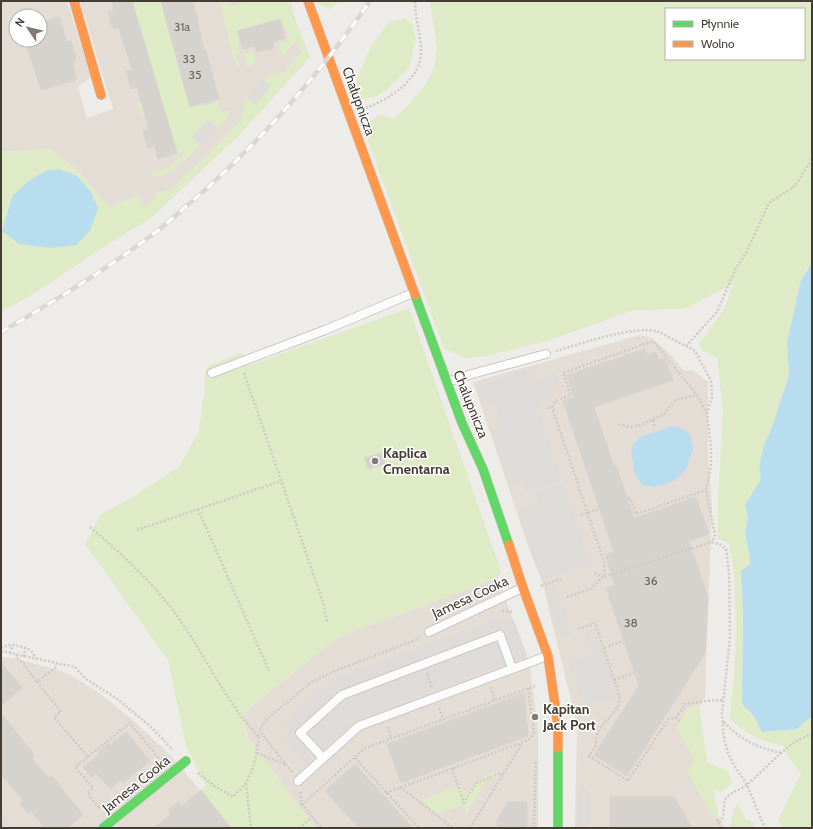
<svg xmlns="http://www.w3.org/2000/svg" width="813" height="829" viewBox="0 0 813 829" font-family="Cabin,sans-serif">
<rect width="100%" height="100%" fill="#eeece8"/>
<!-- residential -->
<path fill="#e3ddd5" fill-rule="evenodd" d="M 1,1 L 67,1 L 91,77 L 78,87 L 87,118 L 113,109 L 80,1 L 290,1 L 297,25 L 310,57 L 239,135 L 152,217 L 144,212 L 138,195 L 109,207 L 79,172 L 51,149 L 1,152 ZM 16,16 L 40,16 L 40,40 L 16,40 Z
M 640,335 L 652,338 L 670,354 L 684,371 L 692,370 L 708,382 L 708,452 L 712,506 L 705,698 L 699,706 L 707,763 L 719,818 L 725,828 L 575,828 L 577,725 L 542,581 L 527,544 L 473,382 Z
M 498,578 L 530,666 L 538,731 L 538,828 L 316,828 L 288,792 L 248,737 L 243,714 L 338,637 Z
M 1,657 L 18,659 L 67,673 L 102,695 L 134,721 L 171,756 L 232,828 L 1,828 Z"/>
<!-- green -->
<path fill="#dfeac7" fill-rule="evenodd" d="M 132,1 L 161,1 L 170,36 L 183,33 L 184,37 L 200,31 L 204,46 L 188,50 L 188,54 L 176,58 L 190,107 L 204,103 L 205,106 L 218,102 L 221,112 L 231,110 L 227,117 L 217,128 L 209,120 L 192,137 L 200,145 C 189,156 165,185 148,173 L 170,167 L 186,151 L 177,153 L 165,112 L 154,112 L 141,115 L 137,103 L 150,99 L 142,34 Z
M 220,1 L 230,1 L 232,6 L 252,1 L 290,1 L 297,25 L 310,57 L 239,135 L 152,217 L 96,252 L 40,290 L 1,312 L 1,152 L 51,149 L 79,172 L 109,207 L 138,195 L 142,206 L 152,203 L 156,193 L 171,189 L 228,135 L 239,122 L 243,113 L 246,97 L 255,104 L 271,86 L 262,79 L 265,77 L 285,72 L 302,51 L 298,48 L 300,44 L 297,40 L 282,56 L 278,43 L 288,41 L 286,28 L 282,29 L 279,20 L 238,31 L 240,40 L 238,40 L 240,53 L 237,55 L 240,66 L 237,66 L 233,58 Z
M 317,1 L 341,1 L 330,9 L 318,4 Z
M 430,1 L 812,1 L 812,263 L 801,280 L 787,342 L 789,375 L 772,427 L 764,445 L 759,466 L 761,479 L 746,505 L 748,517 L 745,533 L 751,563 L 741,571 L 743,617 L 742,704 L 754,716 L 762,732 L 797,729 L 812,716 L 812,828 L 782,828 L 778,820 L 801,773 L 788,757 L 784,746 C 759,740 749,736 730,719 L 734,674 L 736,627 L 734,571 L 729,543 L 718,539 L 718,500 L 723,410 L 717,358 L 702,350 L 699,343 L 724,309 L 734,283 L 685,309 L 633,310 L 554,339 L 482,357 L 465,358 L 444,348 L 368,141 L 366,126 L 379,114 L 393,119 L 404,110 L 425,85 L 434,68 L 437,48 ZM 666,9 L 804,9 L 804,59 L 666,59 Z
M 405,18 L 413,25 L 416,39 L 409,68 L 389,88 L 375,97 L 361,99 L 352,95 L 362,66 L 373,43 L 389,22 Z
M 253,50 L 257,63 L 247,66 L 243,53 Z
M 409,308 L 501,571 L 498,578 L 338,637 L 243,714 L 248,737 L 288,792 L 316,828 L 232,828 L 201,790 L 206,786 L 186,746 L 168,660 L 85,544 L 101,514 L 131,498 L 178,468 L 199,432 L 202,404 L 205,394 L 205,375 L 207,366 L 242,353 L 247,366 Z
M 699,706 L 707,762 L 728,771 L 732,783 L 722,792 L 713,789 L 719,818 L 715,820 L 687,771 L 695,760 L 676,727 L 688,707 Z
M 495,773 L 497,777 L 486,780 L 466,814 L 463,805 L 439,814 L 421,800 L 461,785 L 465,796 L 475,781 Z
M 738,805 L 746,820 L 752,821 L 755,828 L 729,828 L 735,807 Z"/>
<!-- parking -->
<path fill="#dedbd8" d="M 262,79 L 271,86 L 255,104 L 246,97 Z
M 209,120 L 217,128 L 200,145 L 192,137 Z
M 531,368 L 535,379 L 556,372 L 560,383 L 537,409 L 562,480 L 526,493 L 522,482 L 510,486 L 491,431 L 503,427 L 495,405 L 484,409 L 477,387 Z
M 564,483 L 590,564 L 542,581 L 518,510 L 540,502 L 536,492 Z
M 556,585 L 573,636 L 562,639 L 545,589 Z
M 501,617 L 514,620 L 527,655 L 356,720 L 305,765 L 282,739 L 290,732 L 282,723 L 328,682 L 340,676 Z
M 595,629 L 618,697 L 607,701 L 595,702 L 584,706 L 569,661 L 592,654 L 584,632 Z
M 578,787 L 589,787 L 589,828 L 578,828 Z
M 1,810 L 10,822 L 2,828 L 1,828 Z"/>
<!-- water -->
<path fill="#b7ddee" d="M 59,169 L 77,176 L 91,192 L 98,208 L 90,231 L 76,245 L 51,248 L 19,244 L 2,231 L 13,195 L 30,180 L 46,171 Z
M 812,263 L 812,716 L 797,729 L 762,732 L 754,716 L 742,704 L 743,617 L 741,571 L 751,563 L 745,533 L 748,517 L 745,505 L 761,479 L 759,466 L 764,445 L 772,427 L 789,375 L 787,342 L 801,280 Z
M 672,426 L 683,429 L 690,434 L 693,448 L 686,470 L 674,481 L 655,487 L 642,485 L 634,471 L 631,447 L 640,437 Z"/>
<!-- building -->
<path fill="#d6d3cf" stroke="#d7d3ce" d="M 112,1 L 132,1 L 177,153 L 158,159 L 155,146 L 148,148 L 143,131 L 149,129 L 137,87 L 131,89 L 126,71 L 132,70 L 119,28 L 113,29 L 108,12 L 114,10 Z
M 161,1 L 193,1 L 204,50 L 206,50 L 219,99 L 190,107 Z
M 59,17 L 67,42 L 71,41 L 76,57 L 73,64 L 76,80 L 41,90 L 25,40 L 40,40 L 40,23 Z
M 280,19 L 285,38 L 273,42 L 274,48 L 257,52 L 255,46 L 243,49 L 238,31 Z
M 645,349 L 647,355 L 656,352 L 659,360 L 665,358 L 673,380 L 594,407 L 614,466 L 616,465 L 634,518 L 696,497 L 709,534 L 689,541 L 708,597 L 705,653 L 627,776 L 594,755 L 639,686 L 606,588 L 615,585 L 605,555 L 614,552 L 563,401 L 574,397 L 567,375 Z
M 382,453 L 385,464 L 368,469 L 365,458 Z
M 1,662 L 22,688 L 1,706 Z
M 524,693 L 528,736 L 401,783 L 387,744 Z
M 1,713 L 35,756 L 32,758 L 49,778 L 52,776 L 83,815 L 67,828 L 45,828 L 31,811 L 28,814 L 20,804 L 23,801 L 1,774 Z
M 126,732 L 150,761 L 123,783 L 121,780 L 110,789 L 96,773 L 91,777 L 83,767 L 100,754 L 98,752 L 109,743 L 110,745 Z
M 355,764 L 413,828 L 359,828 L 325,791 Z
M 201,790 L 231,828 L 154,828 L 171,814 L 168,810 L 179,802 L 182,806 Z
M 610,797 L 674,797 L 692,828 L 610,828 Z
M 508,802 L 527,802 L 527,827 L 497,828 L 497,820 Z"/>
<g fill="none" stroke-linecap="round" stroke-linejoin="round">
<defs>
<path id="lane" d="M 212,373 L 325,330 L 413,293
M 447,382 L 472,374 L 546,354
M 429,632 L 522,588
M 323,758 L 300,733 L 342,695 L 500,635 L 512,668
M 298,781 L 359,726 L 547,656"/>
<path id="fast" d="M 415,295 L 462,423 L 483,469 L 509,545
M 558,748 L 558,828
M 103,828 L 186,761"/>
<path id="slow" d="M 74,1 L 101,95
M 308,1 L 415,295
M 509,545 L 523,588 L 548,656 L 558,726 L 558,748"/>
</defs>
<!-- lane casing -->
<use href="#lane" stroke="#cbc8c4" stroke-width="10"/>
<!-- fast casing -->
<use href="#fast" stroke="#cec8bf" stroke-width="10"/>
<!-- slow casing -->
<use href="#slow" stroke="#cec8bf" stroke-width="10"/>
<!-- path -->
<path stroke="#cecac6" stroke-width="2.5" stroke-dasharray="2 2" stroke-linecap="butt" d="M 366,108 C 391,98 423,79 421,48 C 420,32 415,17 415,1
M 686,346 L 695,351 L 711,381 L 712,397 L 707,413
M 556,351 C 580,344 636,324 659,332 C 668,336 677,342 686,346 L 717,312 L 736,268 L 746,253 L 769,203 L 795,186 L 812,159
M 244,373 L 323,602 L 327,622
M 552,407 L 555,401 L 571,395 L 563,373 L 653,341 L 697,395 L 707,414 L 711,447 L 711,466 L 706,490 L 715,535 L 712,542 L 721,545 L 726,549 L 729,572 L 730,636 L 722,714 L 724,739 L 728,753 L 734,765 L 747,785 L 765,828
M 547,408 L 552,407 L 604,562 L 605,569 L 603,577
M 653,420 L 655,428
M 619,424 L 631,427 L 640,425 L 663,415 L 675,400 L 697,395
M 628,498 L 630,498 L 636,514 L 706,490
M 198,509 L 269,671
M 581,515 L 600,509
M 90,527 C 125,557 159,588 184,626 C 209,663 228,705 259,737 L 260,736
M 137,530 L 281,481
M 595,573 L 603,577
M 541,586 L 561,579
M 567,597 L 590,589 L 603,577 L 712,542
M 502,611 L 510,611 L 513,613
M 578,629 L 595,623 L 620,697 L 618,707 L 598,731 L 595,747 L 589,756 L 628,781 L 668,719 L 676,718 L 680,721
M 1,648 C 13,642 18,646 31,650 L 36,658
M 604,648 L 623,641
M 1,651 L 75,667 L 86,679 L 116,698 L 150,726 L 173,750
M 10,653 L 13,645
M 17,655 L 16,657 L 24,664 L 37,682
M 24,657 L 25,648
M 57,663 L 55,668 L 37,682 L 61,711 L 54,717 L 88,757
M 427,674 L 432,688
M 614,680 L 634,673
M 491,687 L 495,700
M 439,708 L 443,719
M 676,718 L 685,704 L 705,701 L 723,700
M 724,722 C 742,741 756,747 781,753
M 388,727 L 391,738
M 257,753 L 286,765
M 355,758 L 419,828
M 452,768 L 464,803 L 476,783 L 501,773 L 503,775
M 292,772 L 262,734 L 260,730 L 263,724 L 267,719 L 310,683 L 335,671 L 420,638
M 198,773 L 213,785 L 233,797 C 237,792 243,788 246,783 C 254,770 257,751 259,737
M 246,784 L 251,828
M 400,787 L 453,828
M 300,792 L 302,805 L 322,828
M 386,793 L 521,743 L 531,738 L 534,732 L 528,688
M 302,805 L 365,748 L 535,686
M 99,808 L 87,793 L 93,788 L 75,767 L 130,723 L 160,760
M 717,819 L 720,828
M 719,822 C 727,817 721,804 727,797 C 733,791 742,789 748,784 C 768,767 787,742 812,734
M 299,828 L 312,817
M 470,828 L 520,747 L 521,743
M 534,828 L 536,761"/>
<!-- lane -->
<use href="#lane" stroke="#fcfcfc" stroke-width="8"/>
<!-- fast -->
<use href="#fast" stroke="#63d668" stroke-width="9"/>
<!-- slow -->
<use href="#slow" stroke="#ff974d" stroke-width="9"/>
<defs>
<path id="rail" d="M 1,332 C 55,301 107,269 156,232 C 168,223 178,213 189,204 C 258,145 318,76 370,1"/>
</defs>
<!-- rail casing -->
<use href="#rail" stroke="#d8d8d7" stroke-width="4.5"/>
<!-- rail -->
<use href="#rail" stroke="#fff" stroke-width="3" stroke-dasharray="9" stroke-linecap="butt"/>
</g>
<!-- markers -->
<g fill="#807a73" stroke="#fff" stroke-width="1.5">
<circle cx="375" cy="461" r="4"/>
<circle cx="535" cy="717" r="4"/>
</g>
<g text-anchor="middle" stroke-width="3" stroke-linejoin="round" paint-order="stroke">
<!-- number labels -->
<g font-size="12" fill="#6b635c">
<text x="182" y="31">31a</text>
<text x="189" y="63">33</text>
<text x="195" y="79">35</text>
<text x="651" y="585">36</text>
<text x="631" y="627">38</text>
</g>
<!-- street labels -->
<g font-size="14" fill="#453c34" stroke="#fff">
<text transform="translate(359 101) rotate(70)" y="5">Chałupnicza</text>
<text transform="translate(471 404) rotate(68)" y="5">Chałupnicza</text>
<text transform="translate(470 597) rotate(-25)" y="5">Jamesa Cooka</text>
<text transform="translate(136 784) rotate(-39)" y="5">Jamesa Cooka</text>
</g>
<!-- poi labels -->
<g font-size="14" font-weight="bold" fill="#453c34" stroke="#fff" text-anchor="start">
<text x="383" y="458">Kaplica<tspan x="383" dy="16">Cmentarna</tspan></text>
<text x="543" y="714">Kapitan<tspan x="543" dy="16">Jack Port</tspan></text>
</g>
</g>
<!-- border -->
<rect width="813" height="829" fill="none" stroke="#453c34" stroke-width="4"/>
<!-- legend -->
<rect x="665" y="8" width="140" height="52" fill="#ffffff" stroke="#b5b1ae"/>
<rect x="673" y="21" width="20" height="6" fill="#63d668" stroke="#b5b1ae"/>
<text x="701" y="28" font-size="12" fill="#453c34">Płynnie</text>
<rect x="673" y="41" width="20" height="6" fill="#ff974d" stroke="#b5b1ae"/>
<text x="701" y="48" font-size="12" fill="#453c34">Wolno</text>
<!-- north arrow -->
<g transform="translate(28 28) rotate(305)"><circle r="19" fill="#ffffff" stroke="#b5b1ae"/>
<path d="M0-3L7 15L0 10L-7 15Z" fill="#807a73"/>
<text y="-6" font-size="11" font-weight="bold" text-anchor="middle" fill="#453c34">N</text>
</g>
</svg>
